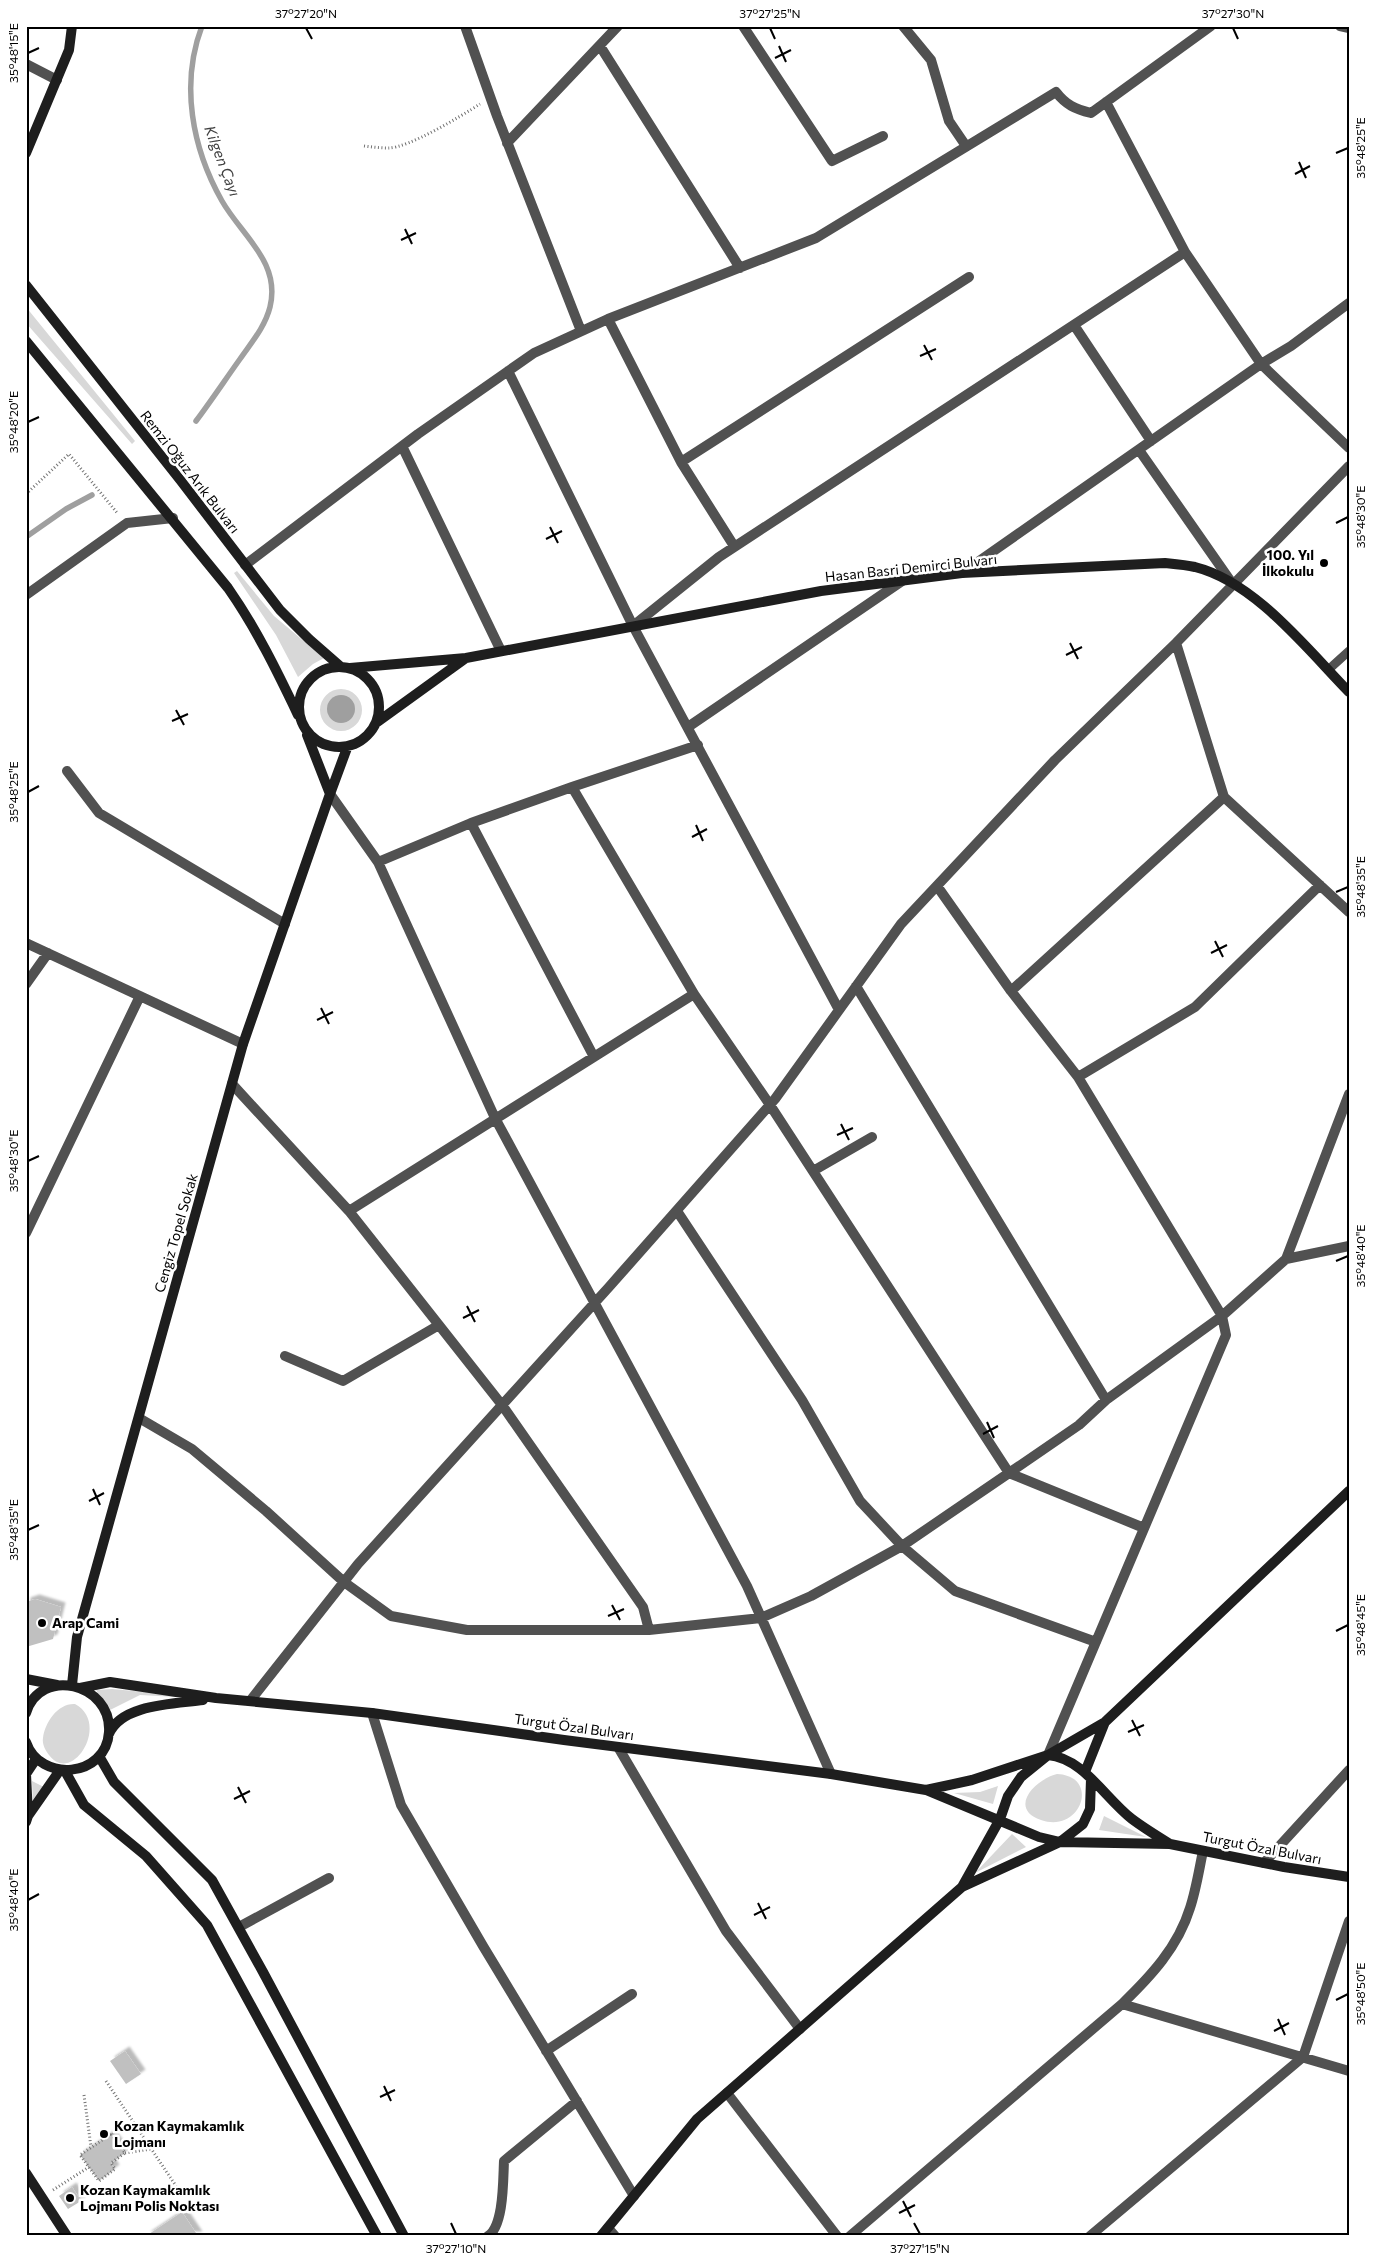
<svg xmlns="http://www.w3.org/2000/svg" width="1375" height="2262" viewBox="0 0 1375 2262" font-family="Commissioner,sans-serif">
<defs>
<filter id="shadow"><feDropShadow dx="4.5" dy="-4.5" stdDeviation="1" flood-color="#0004"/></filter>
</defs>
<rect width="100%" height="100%" fill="#fff"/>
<!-- green -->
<path fill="#d8d8d8" d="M 26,307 L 135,441 L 132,444 L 26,323 Z
M 237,571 L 274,616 L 324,658 L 313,664 L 298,677 L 276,635 L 234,573 Z
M320 710a21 21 0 1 1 42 0a21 21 0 1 1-42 0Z
M 112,1689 L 178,1695 L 177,1697 L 140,1695 L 108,1711 L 96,1690 Z
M 75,1704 C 111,1723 72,1786 49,1755 C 45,1750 42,1744 43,1738 C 45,1722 58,1703 75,1704 Z
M 1057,1774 C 1101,1776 1081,1834 1041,1820 C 1007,1808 1036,1779 1057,1774 Z
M 32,1781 L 46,1788 L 33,1805 Z
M 998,1786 L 993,1804 L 954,1793 L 980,1792 Z
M 1104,1816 L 1146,1837 L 1099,1830 Z
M 1012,1834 L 1026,1847 L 975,1873 Z"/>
<!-- water -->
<path fill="#9f9f9f" d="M327 709a14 14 0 1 1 28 0a14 14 0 1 1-28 0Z"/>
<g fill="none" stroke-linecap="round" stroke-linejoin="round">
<!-- stream -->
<path stroke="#9f9f9f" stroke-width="5.5" d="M 196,421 C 211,401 225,380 240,359 C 251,343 265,327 270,307 C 281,262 242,236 222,201 C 192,148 180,84 202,26
M 26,537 L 66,509 L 92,495"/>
</g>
<!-- building -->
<path fill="#c0c0c0" filter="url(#shadow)" d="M 35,1599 L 61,1607 L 53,1639 L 26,1647 L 26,1602 Z
M 125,2051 L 141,2074 L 126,2084 L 110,2061 Z
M 111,2134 L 125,2153 L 111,2163 L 115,2169 L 99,2181 L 80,2155 Z
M 72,2187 L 81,2201 L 68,2209 L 59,2196 Z
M 182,2212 L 198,2236 L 146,2236 Z"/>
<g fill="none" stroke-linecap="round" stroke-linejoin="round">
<!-- path -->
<path stroke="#737373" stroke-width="3" stroke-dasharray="1 2.5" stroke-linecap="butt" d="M 364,146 C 372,147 380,148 388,148 C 409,148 461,116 480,104
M 26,494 L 69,454 L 118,514
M 106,2081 L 176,2186
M 84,2095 L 91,2147
M 111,2134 L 125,2153 L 111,2163 L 115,2169 L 99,2181 L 80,2155 Z
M 125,2153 L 151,2149
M 53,2190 L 89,2167"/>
<!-- lane -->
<path stroke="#515151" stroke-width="9" d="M 1328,670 L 1349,651"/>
<!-- street -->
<path stroke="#515151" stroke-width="10" d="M 465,26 L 497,116 L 581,331
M 743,26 L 832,161 L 883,136
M 903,26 L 931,60 L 949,121 L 966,146
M 1340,26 L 1349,28
M 600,46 L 740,268
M 26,64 L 57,80
M 1106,102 L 1185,252 L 1261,364 L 1349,448
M 507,143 L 618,26
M 608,319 L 681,462 L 734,546
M 1074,325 L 1151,441
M 508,371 L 633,626 L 839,1010
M 402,446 L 501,651
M 1139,450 L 1232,583
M 681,462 L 969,277
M 245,565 L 418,434 L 534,353 L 608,319 L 816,238 L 1056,92 C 1066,105 1075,109 1091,113 L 1211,26
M 962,573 L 1261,364 L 1291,346 L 1349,303
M 26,595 L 127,523 L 173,518
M 633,626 L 719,557 L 1185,252
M 1176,643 L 1224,797 L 1349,912
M 688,727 L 902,581
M 67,771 L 99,813 L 285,924
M 572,787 L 694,994 L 770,1105 L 1009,1473 L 1144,1528
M 330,794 L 378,862 L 495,1118 L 747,1586 L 831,1774
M 471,823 L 594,1057
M 378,862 L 471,823 L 572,787 L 698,745
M 937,886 L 1011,991 L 1078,1077 L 1222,1316 L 1226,1335 L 1048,1755
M 26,943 L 243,1044
M 26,984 L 48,953
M 856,986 L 1106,1400
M 1011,991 L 1224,797
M 1078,1077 L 1195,1007 L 1320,885
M 232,1084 L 349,1211 L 502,1405 L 643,1607 L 649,1630
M 813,1171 L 872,1137
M 349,1211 L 694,994
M 677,1211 L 802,1400 L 860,1501 L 902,1546 L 955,1591 L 1096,1642
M 26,1233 L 140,996
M 1286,1259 L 1349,1246
M 285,1356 L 343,1381 L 439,1325
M 139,1418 L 192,1449 L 266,1511 L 344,1582 L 391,1616 L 467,1630 L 649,1630 L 761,1618 L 811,1596 L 902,1546 L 1009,1473 L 1079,1425 L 1106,1400 L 1222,1316 L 1286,1259 L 1349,1094
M 250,1701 L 358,1564 L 609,1287 L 775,1099 L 901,924 L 1055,760 L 1176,643 L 1349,466
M 372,1713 L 401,1805 L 483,1946 L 634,2196
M 618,1747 L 726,1931 L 800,2029
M 1264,1863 L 1349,1770
M 239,1927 L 329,1878
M 1122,2004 L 1349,2071
M 546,2051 L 632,1994
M 727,2093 L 837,2236
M 608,2228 L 615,2236
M 488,2236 C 504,2226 503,2180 504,2161 L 577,2101
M 850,2236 L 1122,2004 C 1151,1976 1178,1947 1190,1908 C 1196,1890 1199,1870 1203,1851
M 1090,2236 L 1303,2057 L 1349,1921"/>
<!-- secondary -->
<path stroke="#1e1e1e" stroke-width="10" d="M 26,153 L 69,50 L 72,26
M 26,285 L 181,481 L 280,610 L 309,639 L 341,667
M 26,341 L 228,588 C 256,628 277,671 298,715
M 466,658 L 821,591 L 962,573 L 1165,563 C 1175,564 1186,565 1195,567 C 1255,582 1307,649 1349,692
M299 707a40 40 0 1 1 80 0a40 40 0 1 1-80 0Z
M 350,668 L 466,658 L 376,723
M 307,735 L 330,794 L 347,748
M 26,1679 L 57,1685
M 72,1685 L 77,1637 L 243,1044 L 330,794
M 80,1688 L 110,1682 L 216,1698 L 372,1713 L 564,1740 L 831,1774 L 926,1790 L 1039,1837 L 1060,1842 L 1170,1844 L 1284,1867 L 1349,1877
M 26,1713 C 40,1666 112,1683 109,1732 C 106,1778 40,1783 26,1742
M 109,1734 C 121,1704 175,1704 203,1700
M 99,1756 L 114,1782 L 212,1880 L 263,1972 L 404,2236
M 65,1771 L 84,1805 L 146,1856 L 207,1925 L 377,2236
M 1085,1772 L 1105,1722
M 926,1790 L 972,1780 L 1048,1755 C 1083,1758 1105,1798 1132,1819 C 1144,1828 1157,1836 1170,1844
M 28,1816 L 60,1770
M 26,1822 L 28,1816 L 26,1774 L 36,1759
M 962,1887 L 1000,1819 L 1008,1796 L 1021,1777 L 1048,1755 L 1105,1722 L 1349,1491
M 26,2173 L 67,2236
M 601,2236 L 697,2119 L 962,1887 L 1060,1842 L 1083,1824 L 1090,1809 L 1091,1779"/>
</g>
<!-- ticks -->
<path fill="none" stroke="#000" stroke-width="2" d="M 306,28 L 312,39M 770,28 L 775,39M 1233,28 L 1238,39M 779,46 L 786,62M 28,53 L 39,48M 775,58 L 791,50M 1336,153 L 1348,148M 1299,162 L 1306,178M 1295,174 L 1310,166M 405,229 L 412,244M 401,240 L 416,233M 924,345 L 932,360M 920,356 L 936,349M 28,422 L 39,417M 1336,523 L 1348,517M 550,527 L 558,543M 546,539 L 562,531M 1070,643 L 1078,659M 1066,655 L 1082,647M 176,710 L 184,725M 172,721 L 188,714M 28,792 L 39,786M 696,825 L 703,841M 692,837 L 707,829M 1336,892 L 1348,887M 1215,941 L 1223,957M 1211,953 L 1227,945M 321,1008 L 329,1024M 317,1020 L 333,1012M 841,1124 L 849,1140M 837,1135 L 853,1128M 28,1161 L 39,1156M 1336,1261 L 1348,1256M 467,1306 L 475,1322M 463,1318 L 479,1310M 987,1422 L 994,1438M 983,1434 L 998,1426M 93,1489 L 100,1505M 89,1501 L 104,1493M 28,1530 L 39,1525M 612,1605 L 620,1620M 608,1616 L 624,1609M 1336,1631 L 1348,1625M 1132,1720 L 1140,1736M 1128,1732 L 1144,1725M 238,1787 L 246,1803M 234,1799 L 250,1791M 28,1900 L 39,1894M 758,1903 L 766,1919M 754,1915 L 770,1907M 1336,2000 L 1348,1994M 1278,2019 L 1285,2035M 1274,2031 L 1289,2023M 384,2086 L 391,2101M 380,2097 L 395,2090M 903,2201 L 911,2217M 899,2213 L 915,2205M 451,2223 L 456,2234M 914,2223 L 920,2234"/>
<!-- markers -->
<g fill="#000" stroke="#fff" stroke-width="2">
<circle cx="1324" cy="563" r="5"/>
<circle cx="42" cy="1623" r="5"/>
<circle cx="104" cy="2134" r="5"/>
<circle cx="70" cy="2198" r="5"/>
</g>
<g text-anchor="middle" stroke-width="5" stroke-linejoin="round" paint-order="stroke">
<!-- street labels -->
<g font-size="14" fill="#000" stroke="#fff">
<text transform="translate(190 472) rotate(52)" y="5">Remzi Oğuz Arık Bulvarı</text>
<text transform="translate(911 568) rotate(-6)" y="5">Hasan Basri Demirci Bulvarı</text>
<text transform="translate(176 1233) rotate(-74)" y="5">Cengiz Topel Sokak</text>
<text transform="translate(574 1727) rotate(8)" y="5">Turgut Özal Bulvarı</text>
<text transform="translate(1262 1848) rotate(11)" y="5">Turgut Özal Bulvarı</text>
</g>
<!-- poi labels -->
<g font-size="14" font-weight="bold" fill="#000" stroke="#fff" text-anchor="start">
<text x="1314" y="560" text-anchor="end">100. Yıl<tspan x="1314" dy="16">İlkokulu</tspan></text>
<text x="52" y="1628">Arap Cami</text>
<text x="114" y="2131">Kozan Kaymakamlık<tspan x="114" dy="16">Lojmanı</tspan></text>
<text x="80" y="2195">Kozan Kaymakamlık<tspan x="80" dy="16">Lojmanı Polis Noktası</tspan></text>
</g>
<!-- water labels -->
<g font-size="15" font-style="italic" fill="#404040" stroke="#fff">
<text transform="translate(222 161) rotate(69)" y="5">Kilgen Çayı</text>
</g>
</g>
<!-- border -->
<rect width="1375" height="2262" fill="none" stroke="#ffffff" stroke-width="55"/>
<rect x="28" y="28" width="1320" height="2206" fill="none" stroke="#000" stroke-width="2"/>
<g font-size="12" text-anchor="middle" fill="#000">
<text x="306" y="18">37°27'20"N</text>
<text x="770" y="18">37°27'25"N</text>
<text x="1233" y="18">37°27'30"N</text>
<text transform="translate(14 53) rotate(-90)" y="4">35°48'15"E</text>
<text transform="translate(1361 148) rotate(-90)" y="4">35°48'25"E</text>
<text transform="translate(14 422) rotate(-90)" y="4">35°48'20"E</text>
<text transform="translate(1361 517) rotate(-90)" y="4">35°48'30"E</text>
<text transform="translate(14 792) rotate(-90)" y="4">35°48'25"E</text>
<text transform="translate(1361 887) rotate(-90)" y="4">35°48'35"E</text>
<text transform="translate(14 1161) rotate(-90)" y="4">35°48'30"E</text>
<text transform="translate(1361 1256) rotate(-90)" y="4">35°48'40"E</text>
<text transform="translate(14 1530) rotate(-90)" y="4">35°48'35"E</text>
<text transform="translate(1361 1625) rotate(-90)" y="4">35°48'45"E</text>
<text transform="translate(14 1900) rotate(-90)" y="4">35°48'40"E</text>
<text transform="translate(1361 1994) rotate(-90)" y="4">35°48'50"E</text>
<text x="456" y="2253">37°27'10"N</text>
<text x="920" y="2253">37°27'15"N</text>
</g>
</svg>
